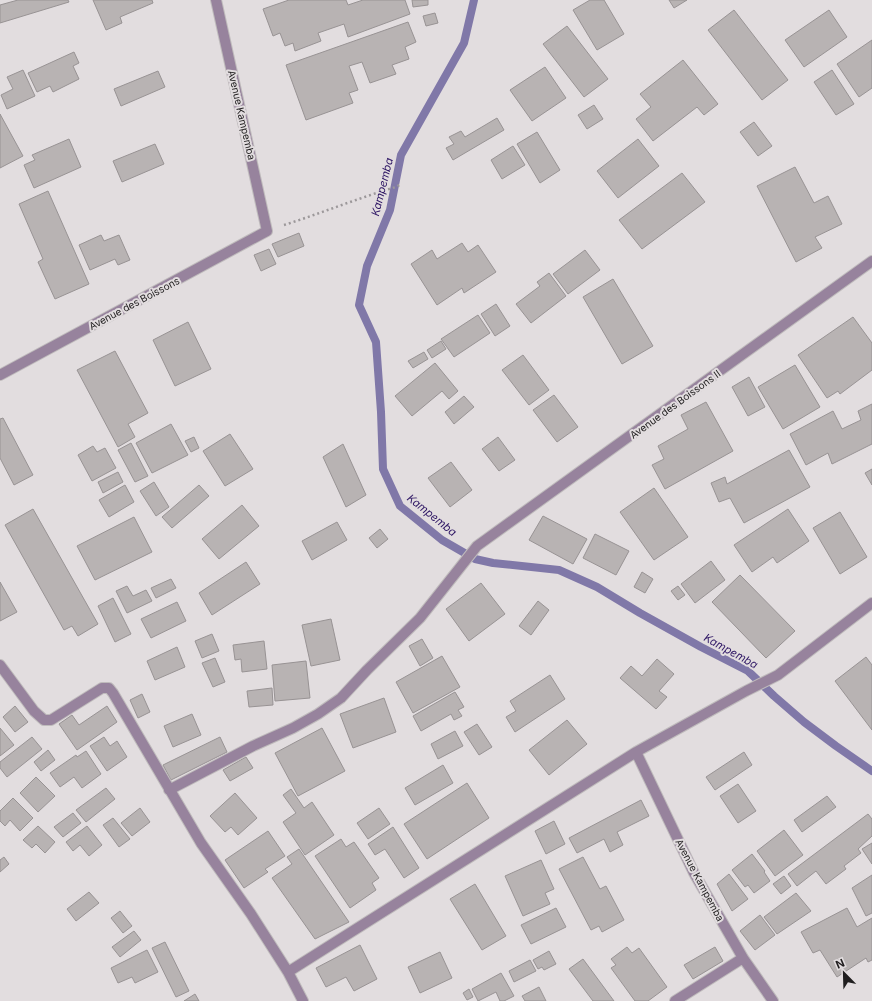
<svg xmlns="http://www.w3.org/2000/svg" width="872" height="1001" viewBox="0 0 872 1001" font-family="Inter,sans-serif">
<rect width="100%" height="100%" fill="#e2dddf"/>
<g fill="none" stroke-linecap="round" stroke-linejoin="round">
<!-- stream -->
<path stroke="#8078a8" stroke-width="8" d="M 474,0 L 464,43 L 401,155 L 390,210 L 367,266 L 359,305 L 376,342 L 381,412 L 383,469 L 400,506 L 442,540 L 475,559 L 493,563 L 559,570 L 597,587 L 640,613 L 701,647 L 748,671 L 774,696 L 804,722 L 836,746 L 872,771"/>
</g>
<!-- building -->
<path fill="#b8b3b3" stroke="#989394" d="M 18,0 L 68,0 L 69,2 L 0,23 L 0,5 Z
M 93,0 L 152,0 L 153,3 L 120,17 L 122,23 L 106,30 Z
M 289,0 L 346,0 L 348,5 L 363,0 L 405,0 L 410,14 L 348,37 L 344,24 L 318,33 L 321,41 L 295,51 L 293,43 L 285,46 L 280,33 L 273,36 L 263,9 Z
M 412,0 L 428,0 L 428,5 L 413,7 Z
M 590,0 L 604,0 L 624,34 L 597,50 L 573,10 Z
M 669,0 L 687,0 L 674,8 Z
M 734,10 L 788,80 L 762,100 L 708,30 Z
M 829,10 L 847,37 L 804,67 L 785,40 Z
M 435,13 L 438,23 L 426,26 L 423,16 Z
M 408,22 L 416,42 L 405,47 L 409,59 L 392,65 L 396,74 L 370,83 L 362,62 L 349,66 L 358,90 L 349,93 L 353,103 L 306,120 L 286,65 Z
M 567,26 L 608,79 L 584,97 L 543,44 Z
M 872,40 L 872,88 L 859,97 L 837,64 Z
M 74,52 L 79,63 L 73,66 L 79,79 L 53,92 L 50,86 L 37,92 L 28,73 Z
M 683,60 L 718,104 L 704,115 L 697,107 L 653,141 L 636,119 L 651,107 L 640,94 Z
M 545,67 L 566,98 L 532,121 L 510,90 Z
M 23,70 L 35,96 L 7,109 L 1,95 L 13,89 L 7,77 Z
M 832,70 L 854,104 L 836,115 L 814,82 Z
M 158,71 L 165,87 L 121,106 L 114,89 Z
M 594,105 L 603,119 L 587,129 L 578,115 Z
M 0,114 L 23,156 L 0,168 Z
M 497,118 L 504,130 L 453,160 L 446,148 L 454,144 L 449,137 L 461,131 L 465,137 Z
M 754,122 L 772,146 L 758,156 L 740,132 Z
M 537,132 L 560,170 L 540,183 L 517,144 Z
M 69,139 L 81,167 L 34,188 L 24,165 L 35,160 L 32,155 Z
M 638,139 L 659,166 L 618,198 L 597,171 Z
M 155,144 L 164,164 L 122,182 L 113,161 Z
M 513,146 L 525,165 L 502,179 L 491,160 Z
M 795,167 L 814,203 L 828,196 L 842,224 L 815,237 L 822,248 L 796,262 L 757,186 Z
M 682,173 L 705,202 L 642,249 L 619,220 Z
M 48,191 L 89,284 L 55,299 L 38,262 L 43,259 L 19,204 Z
M 299,233 L 304,246 L 278,257 L 272,244 Z
M 101,235 L 104,241 L 119,235 L 130,260 L 118,265 L 115,259 L 90,270 L 79,245 Z
M 462,243 L 468,252 L 478,245 L 496,272 L 464,293 L 462,288 L 437,305 L 411,264 L 432,250 L 437,259 Z
M 269,249 L 276,264 L 261,271 L 254,255 Z
M 585,250 L 600,270 L 568,294 L 553,274 Z
M 549,273 L 566,296 L 531,323 L 516,304 L 540,286 L 537,282 Z
M 613,279 L 653,346 L 622,364 L 583,297 Z
M 496,304 L 510,326 L 495,336 L 481,314 Z
M 478,315 L 490,333 L 454,357 L 441,339 Z
M 853,317 L 872,343 L 872,370 L 840,394 L 838,391 L 827,398 L 798,355 Z
M 188,322 L 211,369 L 175,386 L 153,340 Z
M 441,341 L 446,349 L 432,358 L 427,350 Z
M 115,351 L 148,413 L 128,424 L 135,437 L 118,447 L 77,370 Z
M 424,352 L 428,359 L 413,368 L 408,361 Z
M 523,355 L 549,390 L 529,405 L 502,370 Z
M 435,363 L 458,391 L 449,399 L 442,391 L 412,416 L 395,396 Z
M 795,365 L 820,407 L 783,429 L 758,387 Z
M 749,377 L 765,407 L 748,416 L 732,387 Z
M 554,395 L 578,427 L 557,442 L 533,410 Z
M 464,396 L 474,407 L 454,424 L 445,412 Z
M 706,402 L 733,451 L 665,489 L 652,465 L 664,459 L 658,446 L 688,429 L 681,415 Z
M 872,404 L 872,444 L 832,464 L 828,453 L 806,465 L 790,434 L 833,411 L 842,429 L 861,420 L 858,411 Z
M 3,418 L 33,475 L 14,485 L 0,458 L 0,419 Z
M 171,424 L 188,455 L 152,473 L 136,443 Z
M 230,434 L 253,469 L 225,486 L 203,451 Z
M 194,437 L 199,448 L 191,452 L 185,441 Z
M 498,437 L 515,460 L 499,471 L 482,449 Z
M 131,443 L 148,476 L 135,482 L 118,450 Z
M 343,444 L 366,495 L 346,507 L 323,457 Z
M 93,446 L 97,452 L 105,448 L 116,468 L 92,481 L 78,455 Z
M 789,450 L 810,487 L 744,523 L 730,498 L 719,502 L 711,483 L 725,477 L 727,484 Z
M 451,462 L 472,490 L 450,507 L 428,478 Z
M 872,469 L 872,485 L 865,473 Z
M 118,472 L 123,482 L 103,493 L 98,482 Z
M 154,482 L 169,507 L 156,516 L 140,491 Z
M 125,485 L 134,502 L 109,517 L 99,500 Z
M 199,485 L 209,496 L 172,528 L 162,517 Z
M 654,488 L 688,537 L 654,560 L 620,512 Z
M 242,505 L 259,526 L 219,559 L 202,539 Z
M 33,509 L 98,624 L 78,636 L 72,626 L 64,630 L 5,525 Z
M 788,509 L 809,541 L 777,563 L 773,557 L 752,572 L 734,545 Z
M 840,512 L 867,557 L 840,574 L 813,528 Z
M 543,516 L 587,539 L 573,564 L 529,540 Z
M 134,517 L 152,552 L 95,580 L 77,546 Z
M 337,522 L 347,540 L 312,560 L 302,541 Z
M 380,529 L 388,539 L 377,548 L 369,538 Z
M 595,534 L 629,551 L 616,575 L 583,558 Z
M 711,561 L 725,580 L 695,603 L 681,584 Z
M 246,562 L 260,584 L 212,615 L 199,593 Z
M 642,572 L 653,579 L 645,593 L 634,587 Z
M 740,575 L 795,631 L 766,658 L 712,602 Z
M 171,579 L 176,588 L 156,598 L 151,588 Z
M 0,582 L 17,612 L 0,621 Z
M 481,583 L 505,614 L 469,641 L 446,609 Z
M 127,586 L 133,596 L 146,590 L 152,601 L 127,613 L 116,591 Z
M 678,586 L 685,595 L 678,600 L 671,591 Z
M 113,598 L 131,634 L 115,642 L 98,606 Z
M 538,601 L 549,610 L 531,635 L 519,626 Z
M 177,602 L 186,621 L 151,638 L 141,619 Z
M 331,619 L 340,660 L 311,666 L 302,625 Z
M 212,634 L 219,651 L 202,658 L 195,641 Z
M 422,639 L 433,658 L 420,666 L 409,646 Z
M 264,641 L 267,669 L 242,672 L 241,659 L 235,660 L 233,645 Z
M 177,647 L 185,667 L 155,680 L 147,661 Z
M 442,656 L 460,687 L 413,713 L 396,682 Z
M 866,657 L 872,665 L 872,730 L 835,681 Z
M 215,658 L 225,682 L 213,687 L 202,663 Z
M 657,659 L 674,674 L 659,691 L 667,697 L 656,709 L 620,678 L 631,666 L 642,676 Z
M 306,661 L 310,698 L 275,701 L 272,665 Z
M 550,675 L 565,699 L 515,732 L 506,717 L 516,711 L 510,701 Z
M 272,688 L 273,705 L 249,707 L 247,691 Z
M 455,692 L 464,707 L 458,710 L 462,716 L 454,720 L 451,714 L 421,731 L 413,716 Z
M 142,694 L 150,712 L 138,718 L 130,700 Z
M 384,698 L 396,732 L 353,748 L 340,714 Z
M 15,706 L 28,722 L 15,732 L 3,717 Z
M 107,706 L 117,722 L 77,750 L 59,724 L 72,715 L 79,725 Z
M 192,714 L 201,735 L 173,747 L 164,726 Z
M 567,720 L 587,744 L 549,775 L 529,750 Z
M 477,724 L 492,747 L 479,755 L 464,732 Z
M 0,728 L 14,745 L 0,756 Z
M 322,728 L 345,771 L 298,796 L 275,753 Z
M 455,731 L 463,746 L 438,759 L 431,744 Z
M 32,737 L 42,749 L 7,777 L 0,768 L 0,762 Z
M 104,737 L 110,746 L 117,741 L 127,757 L 107,771 L 90,746 Z
M 220,737 L 227,752 L 171,780 L 163,765 Z
M 48,750 L 55,760 L 41,771 L 34,762 Z
M 86,751 L 101,774 L 82,788 L 74,777 L 60,787 L 50,773 L 76,755 L 77,757 Z
M 744,752 L 752,765 L 715,790 L 706,777 Z
M 246,757 L 253,768 L 230,781 L 223,770 Z
M 443,765 L 453,783 L 415,805 L 405,788 Z
M 36,777 L 55,796 L 38,812 L 20,793 Z
M 467,783 L 489,818 L 427,859 L 404,824 Z
M 738,784 L 756,811 L 738,823 L 720,796 Z
M 106,788 L 115,799 L 86,822 L 76,810 Z
M 291,789 L 304,808 L 312,802 L 334,835 L 305,855 L 283,822 L 296,813 L 283,795 Z
M 235,793 L 257,818 L 238,835 L 231,827 L 225,832 L 210,816 Z
M 827,796 L 836,807 L 802,832 L 794,820 Z
M 13,798 L 33,818 L 20,831 L 10,820 L 5,826 L 0,821 L 0,811 Z
M 641,800 L 649,816 L 617,832 L 623,845 L 610,852 L 604,839 L 577,853 L 569,838 Z
M 140,808 L 150,822 L 132,836 L 121,823 Z
M 379,808 L 390,824 L 368,839 L 357,823 Z
M 73,813 L 81,823 L 63,837 L 54,827 Z
M 868,814 L 872,819 L 872,836 L 858,849 L 861,853 L 844,866 L 846,869 L 826,884 L 816,871 L 797,886 L 788,874 Z
M 113,818 L 130,839 L 119,847 L 103,825 Z
M 554,821 L 565,844 L 546,854 L 535,831 Z
M 38,826 L 55,842 L 45,853 L 36,844 L 32,848 L 23,840 Z
M 87,826 L 102,845 L 89,856 L 80,845 L 73,851 L 66,842 Z
M 393,827 L 419,868 L 404,878 L 385,849 L 375,855 L 368,844 Z
M 784,830 L 803,855 L 775,876 L 757,851 Z
M 268,831 L 285,856 L 265,869 L 268,872 L 244,888 L 225,860 Z
M 341,839 L 346,847 L 354,842 L 379,878 L 372,883 L 376,890 L 350,908 L 315,856 Z
M 872,843 L 872,864 L 862,849 Z
M 299,849 L 349,922 L 315,939 L 272,878 L 292,864 L 287,857 Z
M 752,854 L 765,871 L 764,872 L 770,881 L 754,893 L 748,885 L 745,887 L 732,870 Z
M 4,857 L 9,864 L 0,872 L 0,860 Z
M 583,857 L 600,889 L 606,886 L 624,920 L 602,932 L 599,926 L 591,930 L 559,869 Z
M 541,860 L 554,889 L 545,893 L 550,904 L 523,916 L 505,876 Z
M 729,874 L 748,899 L 732,911 L 717,884 Z
M 872,875 L 872,913 L 866,916 L 852,888 Z
M 784,876 L 791,886 L 781,894 L 773,884 Z
M 475,884 L 506,936 L 482,950 L 450,899 Z
M 89,892 L 99,903 L 76,921 L 67,909 Z
M 796,893 L 811,911 L 777,934 L 764,917 Z
M 556,908 L 566,927 L 531,944 L 521,925 Z
M 847,908 L 857,927 L 872,918 L 872,960 L 868,962 L 866,958 L 837,977 L 820,950 L 813,953 L 801,932 Z
M 120,911 L 132,926 L 123,933 L 111,918 Z
M 760,915 L 775,935 L 755,950 L 740,931 Z
M 134,931 L 141,940 L 120,957 L 112,947 Z
M 165,942 L 189,991 L 176,997 L 152,948 Z
M 360,945 L 377,979 L 354,991 L 346,977 L 326,987 L 316,968 Z
M 627,947 L 632,953 L 639,948 L 667,987 L 648,1001 L 635,1001 L 611,968 L 616,965 L 611,959 Z
M 715,947 L 723,961 L 693,979 L 684,965 Z
M 147,950 L 158,972 L 135,983 L 132,977 L 118,983 L 111,968 Z
M 549,951 L 556,964 L 544,970 L 542,967 L 538,969 L 533,960 Z
M 440,952 L 452,978 L 420,993 L 408,967 Z
M 583,959 L 614,1001 L 593,1001 L 569,969 Z
M 530,960 L 536,971 L 514,982 L 509,971 Z
M 501,973 L 514,996 L 504,1001 L 500,1001 L 496,992 L 478,1001 L 472,989 Z
M 539,987 L 546,1001 L 525,1001 L 522,996 Z
M 469,989 L 473,997 L 467,1000 L 463,993 Z
M 195,994 L 199,1001 L 184,1001 Z"/>
<g fill="none" stroke-linecap="round" stroke-linejoin="round">
<defs>
<path id="street" d="M 0,375 L 267,231 L 216,0
M 0,665 L 34,711 L 44,720 L 51,720 L 102,688 L 109,688 L 113,693 L 201,843 L 251,914 L 288,972 L 303,1001
M 636,752 L 694,873 L 743,958 L 773,1001
M 169,790 L 253,746 L 293,728 L 318,714 L 341,698 L 367,670 L 420,618 L 477,546 L 872,261
M 288,972 L 636,752 L 746,691 L 778,675 L 872,603
M 675,1001 L 743,958"/>
</defs>
<!-- street casing -->
<use href="#street" stroke="#bfbbbc" stroke-width="12"/>
<!-- path -->
<path stroke="#9c989a" stroke-width="2.5" stroke-dasharray="2 3" stroke-linecap="butt" d="M 284,225 C 322,213 358,198 396,187 L 401,184"/>
<!-- street -->
<use href="#street" stroke="#97839d" stroke-width="10"/>
</g>
<g text-anchor="middle" stroke-width="4" stroke-linejoin="round" paint-order="stroke">
<!-- street labels -->
<g font-size="10" fill="#201e1f" stroke="#e2dddf">
<text transform="translate(242 115) rotate(77)" y="4">Avenue Kampemba</text>
<text transform="translate(134 303) rotate(-28)" y="4">Avenue des Boissons</text>
<text transform="translate(675 404) rotate(-36)" y="4">Avenue des Boissons II</text>
<text transform="translate(700 880) rotate(62)" y="4">Avenue Kampemba</text>
</g>
<!-- water labels -->
<g font-size="11" font-style="italic" fill="#2e1664" stroke="#e2dddf">
<text transform="translate(382 187) rotate(-76)" y="4">Kampemba</text>
<text transform="translate(432 515) rotate(39)" y="4">Kampemba</text>
<text transform="translate(731 651) rotate(29)" y="4">Kampemba</text>
</g>
</g>
<!-- north arrow -->
<g transform="translate(844 973) rotate(337)" stroke="#e2dddf" stroke-width="3" paint-order="stroke">
<path d="M0-3L7 15L0 10L-7 15Z" fill="#201e1f"/>
<text y="-6" font-size="11" font-weight="bold" text-anchor="middle" fill="#201e1f">N</text>
</g>
</svg>
